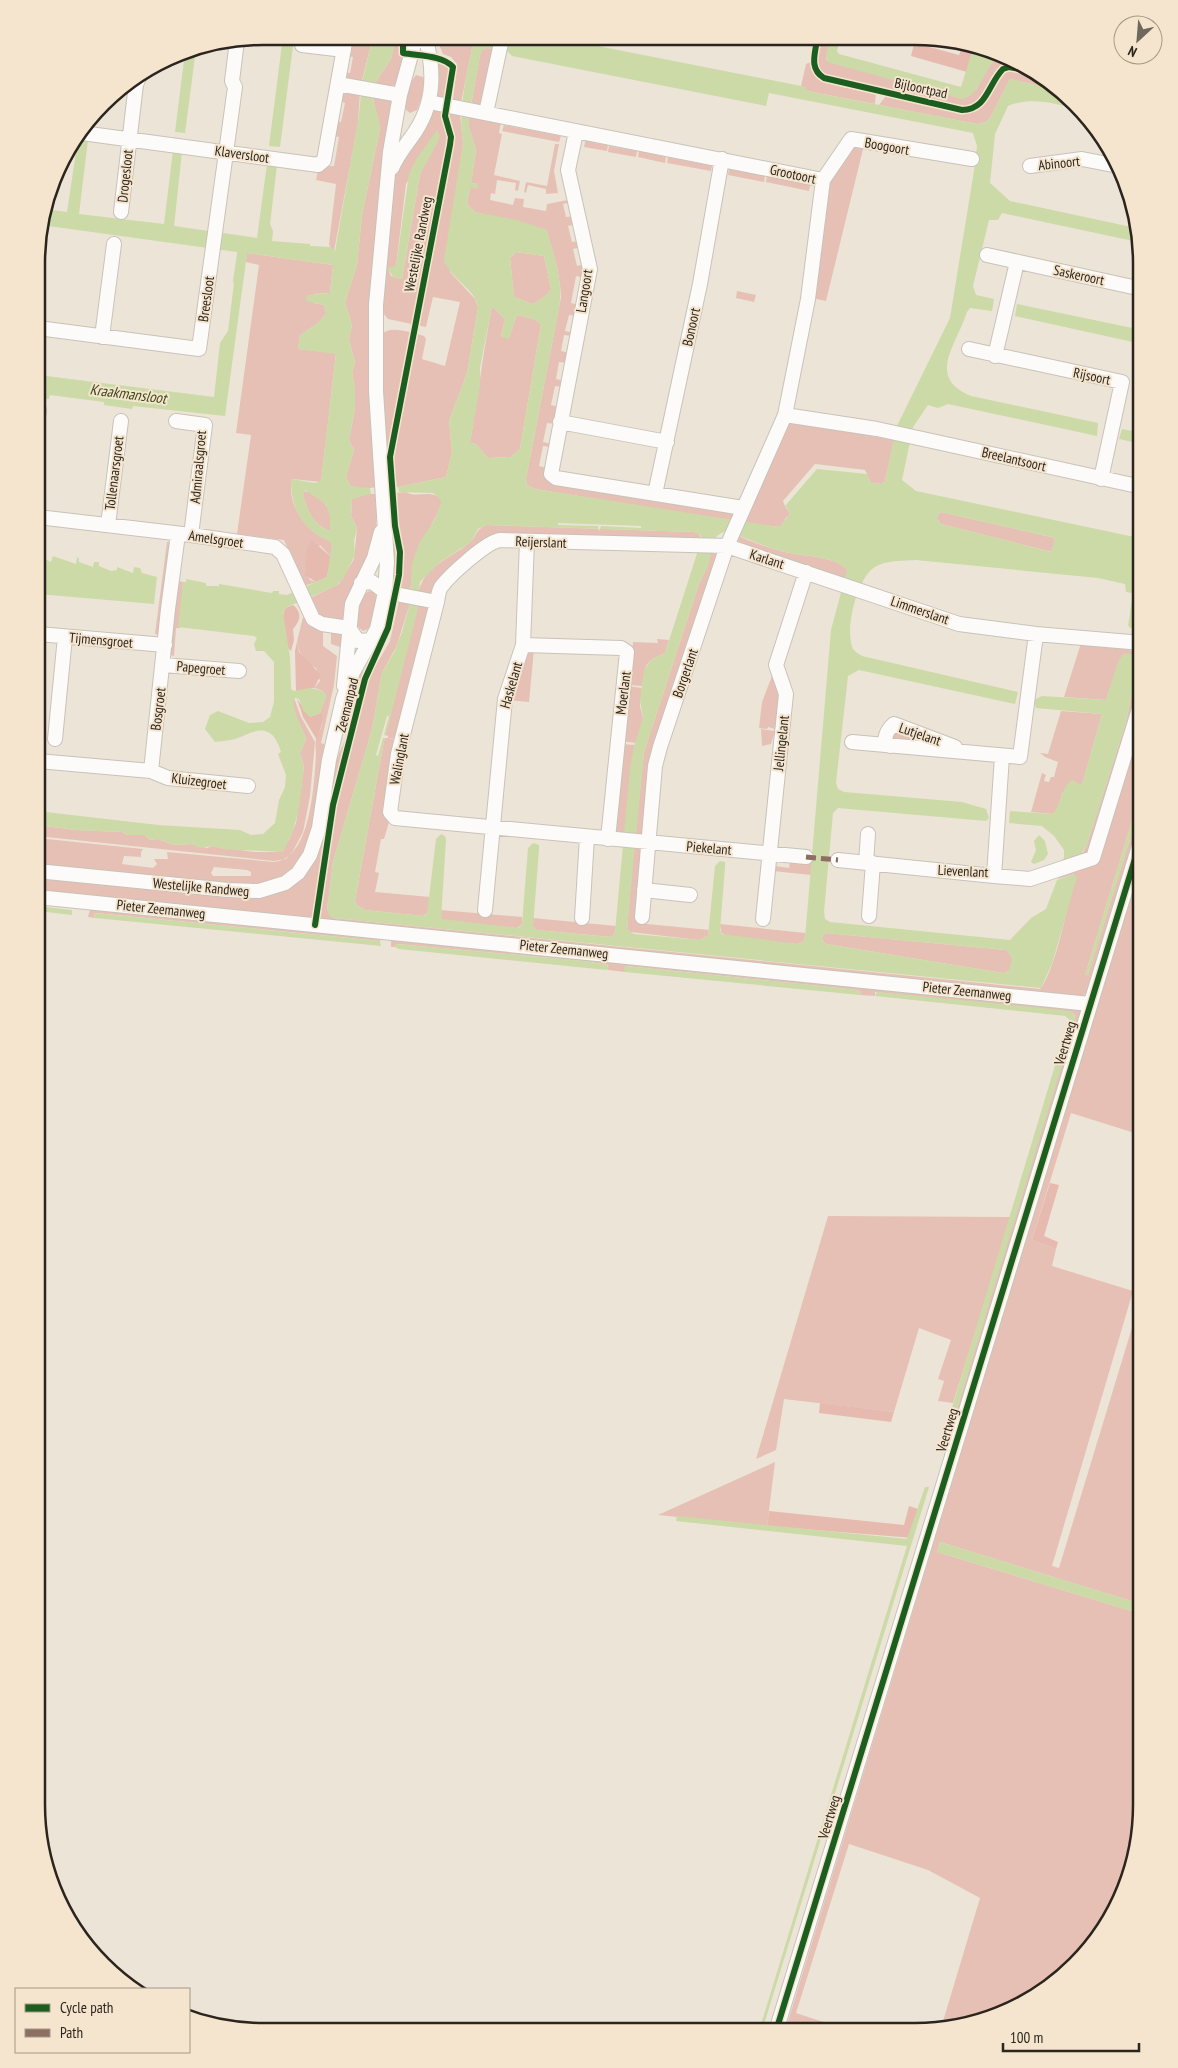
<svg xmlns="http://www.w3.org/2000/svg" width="1178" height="2068" viewBox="0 0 1178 2068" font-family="'PT Sans Narrow',sans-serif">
<rect width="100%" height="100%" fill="#ece4d7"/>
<!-- green -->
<path fill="#e6c0b5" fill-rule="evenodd" d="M 350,37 L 373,37 L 361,84 L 345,80 L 343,72 L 350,73 L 353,57 L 347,56 Z
M 396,37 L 401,37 L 399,54 L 408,57 L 398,83 L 387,88 L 373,86 L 391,59 Z
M 436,37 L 446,37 L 451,41 L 454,37 L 474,38 L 461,103 L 453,100 L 457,64 L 451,57 L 443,54 Z
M 819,40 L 829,40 L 826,59 L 831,63 L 976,90 L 989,65 L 1000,55 L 1015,59 L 1029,69 C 987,60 1000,80 978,104 L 963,108 L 826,77 C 811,69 817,53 819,40 Z
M 487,48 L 493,49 L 482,106 L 471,105 L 481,50 Z
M 436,61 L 447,65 L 450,71 L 444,102 L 436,97 Z
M 811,62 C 816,89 854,88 876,93 L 875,104 L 807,91 L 801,86 L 806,64 Z
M 1010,70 L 1041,77 L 1062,91 L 1010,79 L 990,118 L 986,122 L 977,124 L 879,105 L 886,96 L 960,112 C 998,116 986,75 1010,70 Z
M 416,75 L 423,77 L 425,83 L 424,91 L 417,110 L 410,113 L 406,110 C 405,99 409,83 416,75 Z
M 342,92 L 360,92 L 358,123 L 334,251 L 330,247 L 329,244 L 336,184 L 316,180 L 318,170 L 326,166 L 334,166 L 339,137 L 333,136 L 335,121 L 341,122 L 345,103 L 339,101 Z
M 372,95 L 388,97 L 392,101 L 370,295 L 376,487 L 365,489 L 350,486 L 346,477 L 354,450 L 349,440 L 355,409 L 355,388 L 352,373 L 355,362 L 349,340 L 352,325 L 345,302 L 357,265 L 362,215 L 380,129 Z
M 436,110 L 460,114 L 463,143 L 450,272 L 475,299 L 478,307 L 467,373 L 449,421 L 452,452 L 446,477 L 398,487 L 386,487 L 381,393 L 382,334 C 391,325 412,333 424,336 L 426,339 L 422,359 L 445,366 L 460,302 L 433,297 L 426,327 L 388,319 L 382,312 L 393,183 L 396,171 L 431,112 ZM 437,132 L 420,175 L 402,279 L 391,276 L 389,271 L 396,266 L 406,184 Z
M 469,115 L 501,121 L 499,133 L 502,134 L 494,175 L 520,181 L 518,191 L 515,190 L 516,183 L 497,180 L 495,194 L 491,193 L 490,200 L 513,205 L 515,198 L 524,199 L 523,207 L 546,211 L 547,204 L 568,200 L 568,203 L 563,204 L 566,217 L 575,216 L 576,224 L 568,226 L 572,242 L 580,241 L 582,247 L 573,249 L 577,266 L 585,264 L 585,278 L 576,276 L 571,303 L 579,305 L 577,316 L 569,315 L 565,331 L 574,333 L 573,336 L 564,335 L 561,351 L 570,353 L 567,363 L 559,362 L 556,379 L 564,381 L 563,387 L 555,386 L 551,405 L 559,407 L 556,424 L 547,423 L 543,442 L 552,444 L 551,447 L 543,446 L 539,466 L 547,468 L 545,479 L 558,482 L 558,486 L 602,493 L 603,489 L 735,512 L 734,521 L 535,489 L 527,485 L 526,479 L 561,297 C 560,273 553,251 546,230 L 475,212 L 467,204 L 470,188 L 478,184 L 471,183 L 476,150 L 469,127 Z
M 504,125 L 561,136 L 559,142 L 502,131 Z
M 586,137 L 594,139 L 594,143 L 608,145 L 607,151 L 584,147 Z
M 555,144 L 559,144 L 554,171 L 558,193 L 546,194 L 546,189 L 528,185 L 526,193 L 524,192 L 526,182 L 547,186 Z
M 853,145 L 864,145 L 826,301 L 812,298 L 827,183 Z
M 609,146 L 637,151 L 636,157 L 608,152 Z
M 639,151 L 666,157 L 665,163 L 638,157 Z
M 668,157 L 712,166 L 711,171 L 667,163 Z
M 729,169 L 765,176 L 764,182 L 728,175 Z
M 767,176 L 803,183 L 804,180 L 811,181 L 809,191 L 766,182 Z
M 516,252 L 544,256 L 551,289 L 547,295 L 533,304 L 514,297 L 510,258 Z
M 247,253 L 333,265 L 330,293 L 314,294 L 314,303 L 324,305 L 326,314 L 317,324 L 300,335 L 298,349 L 336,353 L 321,482 L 292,479 C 287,498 300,522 315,533 C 320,537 327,539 332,543 L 331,557 L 320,545 L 305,570 L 310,580 L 316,582 L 304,586 L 284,540 L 237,534 L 251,435 L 236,433 L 259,265 L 246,262 Z
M 737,291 L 756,295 L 754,302 L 736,298 Z
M 492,306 L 505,319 L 501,336 L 509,338 L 517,315 L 534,319 L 541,324 L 520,449 L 511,457 L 488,458 L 476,444 L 470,443 C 478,396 483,353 492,306 Z
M 789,422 L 894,440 L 885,481 L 882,484 L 871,483 L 867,475 L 785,506 L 790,514 L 785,519 L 781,527 L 744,523 Z
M 304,491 C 324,494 334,512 330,531 C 314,526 307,510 303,495 Z
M 406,492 C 417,499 431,488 442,500 L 439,510 L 414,559 L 410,593 L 399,589 L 403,556 L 394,493 Z
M 365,494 L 376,494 L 376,535 L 346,618 L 337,622 L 319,619 L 310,598 L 339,584 L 354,559 L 357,528 L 351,516 L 352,499 Z
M 389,504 L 398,561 L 393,587 L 392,586 Z
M 941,512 L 1055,538 L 1052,552 L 941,524 L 936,517 Z
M 487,525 L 694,532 L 699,534 L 701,540 L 501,536 L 431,595 L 418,594 C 424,565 449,560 469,543 C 477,537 475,529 487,525 Z
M 738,535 C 747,541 773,549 785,552 C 801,556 837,556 847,570 L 845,581 L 738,544 Z
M 167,542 L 173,543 L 162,635 L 155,634 Z
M 711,552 L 717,555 L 655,749 L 645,837 L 635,836 L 644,752 L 699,584 L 708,565 Z
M 178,581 L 183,582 L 180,628 L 176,628 L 174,656 L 170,655 Z
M 369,591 L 374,592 L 377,598 L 372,621 L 368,629 L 363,631 L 357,626 C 357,615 358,597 369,591 Z
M 399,601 L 410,603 L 397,645 L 382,673 L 372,729 L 333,862 L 327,909 L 333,918 L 1040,989 C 1055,973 1070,898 1074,874 L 1058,879 L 1061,874 L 1100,858 L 1112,821 L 1111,814 L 1142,712 L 1142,788 L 1085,975 L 1088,975 L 1142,800 L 1142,823 L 1090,990 L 1080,998 L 319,922 L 334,812 L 368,679 L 390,641 Z
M 389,602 L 391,603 L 384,635 L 377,651 L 372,652 Z
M 418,604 L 427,606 L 429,609 L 399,740 L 388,738 L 398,741 L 389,822 L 384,839 L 381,839 L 375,872 L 379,873 L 375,892 L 430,897 L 429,912 L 423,916 L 365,910 L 357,905 L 355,901 L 384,741 Z
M 303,617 L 309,626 L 323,632 L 323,646 L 337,656 L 334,685 L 321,743 L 324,744 C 322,781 320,848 288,872 C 278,880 264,882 252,886 L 37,866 L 37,838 L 143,849 L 141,852 L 141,857 L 124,856 L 122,864 L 153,868 L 157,864 L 154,859 L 168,859 L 167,852 L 274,862 C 311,859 314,784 316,755 C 316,751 315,743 316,740 C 318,733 327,721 320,713 L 326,696 L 323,691 L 314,688 L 320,681 L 316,668 C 305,663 299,654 297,642 L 295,650 ZM 214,867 L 247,870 L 251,872 L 251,876 L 213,876 L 211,873 Z
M 331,630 L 341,635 L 343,648 L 331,644 Z
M 657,639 L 669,640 L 665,653 L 651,660 L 646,666 L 642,686 L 629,685 L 633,642 L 658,643 Z
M 1082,640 L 1142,653 L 1142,686 L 1093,847 L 1088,853 L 1062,863 L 1063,859 L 1083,852 L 1086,847 L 1126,722 L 1132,692 L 1141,665 L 1140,656 L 1125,654 L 1120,659 L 1106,700 L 1064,697 Z
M 534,649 L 529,702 L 508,700 L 523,654 Z
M 366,660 L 353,710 L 350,710 L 347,721 L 349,692 Z
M 772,676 L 774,676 L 780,685 L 778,730 L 768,727 L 767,729 L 759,728 L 762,702 Z
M 627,686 L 642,688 L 640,706 L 643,719 L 636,743 L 621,741 Z
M 294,698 L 301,717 L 315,742 L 310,796 L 303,832 L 293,851 L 286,859 L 274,861 L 37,836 L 37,825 L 76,830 L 122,832 L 127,835 L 145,835 L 150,840 L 158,839 L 174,845 L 192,844 L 207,848 L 212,846 L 254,852 L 277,852 L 289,840 L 296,823 L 304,767 L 300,753 L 306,739 C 302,727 289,710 294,698 Z
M 1061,711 L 1102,714 L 1082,785 L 1062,793 L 1059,807 L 1053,814 L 1031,812 L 1042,773 L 1046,775 L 1044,781 L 1049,782 L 1051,777 L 1054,777 L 1058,762 L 1045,757 L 1040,753 L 1048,754 Z
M 349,729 L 351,730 L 330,808 L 313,922 L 37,894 L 37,876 L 255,897 C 331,890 318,829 332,774 C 336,757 345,743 349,729 Z
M 761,729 L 775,731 L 771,744 L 762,746 Z
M 896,729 L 943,744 L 892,739 L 891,733 Z
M 620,744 L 635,745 L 625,835 L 612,834 Z
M 634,845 L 644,846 L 637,923 L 709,930 L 708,936 L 699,940 L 630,932 L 627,929 Z
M 1142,859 L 1141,1135 L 1071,1113 L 1032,1240 L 1056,1249 L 1052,1266 L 1133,1291 L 1052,1566 L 1059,1568 L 1141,1298 L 1141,1604 L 940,1542 L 937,1552 L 1141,1614 L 1141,1820 L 1125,1892 L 1095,1943 L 1053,1985 L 988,2020 L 941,2028 L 980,1898 L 928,1870 L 849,1844 L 796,2013 L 854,2032 L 785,2031 Z
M 790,860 L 812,862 L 811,875 L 773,871 L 775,866 L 789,868 Z
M 91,906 L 382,935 L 380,941 L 96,913 L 94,913 L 95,918 L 88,917 Z
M 440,910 L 522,917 L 522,924 L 517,928 L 444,921 L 440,918 Z
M 533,918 L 616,926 L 614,935 L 611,937 L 537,930 L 532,926 Z
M 720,924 L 806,933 L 804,941 L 797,944 L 727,937 L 721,932 Z
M 826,933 L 1006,950 C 1014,955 1013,963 1009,971 L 1003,973 L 826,944 L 822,940 L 823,934 Z
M 391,940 L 1080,1009 L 1081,1011 L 962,1411 L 956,1412 L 1075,1016 L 1072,1012 L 875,992 L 875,996 L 860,995 L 861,992 L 858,990 L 626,966 L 625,972 L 608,970 L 608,965 L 585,961 L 397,944 L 395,947 L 391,947 Z
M 828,1216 L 1011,1217 L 953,1403 L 938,1401 L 944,1381 L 938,1379 L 951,1340 L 919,1328 L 894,1412 L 784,1399 L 776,1450 L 756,1459 Z
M 775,1462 L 767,1526 L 658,1515 Z"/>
<!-- forest -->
<path fill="#e7baaf" d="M 915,40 L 923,40 L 922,45 L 959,55 L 964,42 L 974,45 L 967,72 L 911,56 Z
M 312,540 L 331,557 L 327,577 L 316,582 L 305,575 L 307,547 Z
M 293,605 C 302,612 301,620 293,629 L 294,640 L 291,651 L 288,648 L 283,616 L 285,608 Z
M 297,642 L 299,652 L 321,675 L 314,688 L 296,691 L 295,651 Z
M 297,699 L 310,717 L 320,713 L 322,714 L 323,720 L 317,740 L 303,717 Z
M 1050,1183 L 1059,1185 L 1044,1236 L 1058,1242 L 1056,1249 L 1032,1240 Z
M 820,1403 L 894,1412 L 891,1422 L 819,1413 Z
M 909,1506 L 921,1510 L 913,1538 L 767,1526 L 769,1511 L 904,1525 Z"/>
<!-- water -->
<path fill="#ccdaa7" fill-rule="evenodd" d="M 373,37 L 396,37 L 391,59 L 373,86 L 372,98 L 379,119 L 380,129 L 362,215 L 357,265 L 345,302 L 352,325 L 349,340 L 355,362 L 352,373 L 355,388 L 355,409 L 349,440 L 354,450 L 346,477 L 350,486 L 370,488 L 371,494 L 352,499 L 351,516 L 357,528 L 354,541 L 355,555 L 343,579 L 336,586 L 287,607 L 283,613 L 290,657 L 291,689 L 294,691 L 310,688 L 323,691 L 326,696 L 320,713 L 310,717 L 303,710 L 299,699 L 295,698 L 293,701 L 296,714 L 306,739 L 300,753 L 304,767 L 299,808 L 293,831 L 283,852 L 223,849 L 212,846 L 200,848 L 192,844 L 174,845 L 158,839 L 150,840 L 145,835 L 127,835 L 122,832 L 76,830 L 37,825 L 37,811 L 158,825 L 240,830 L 251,835 L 263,834 L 275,823 L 279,800 L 285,787 L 286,775 L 278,754 L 281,752 C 274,729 263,726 243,736 C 235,740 223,741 215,742 L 205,729 L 210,715 L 218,711 L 249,723 L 263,722 L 270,717 L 274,702 L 274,662 L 264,651 L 256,651 L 254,644 L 257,638 L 254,636 L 178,627 L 183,582 L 186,582 L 186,579 L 206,583 L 206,586 L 219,586 L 219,584 L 272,593 L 273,591 L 279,591 L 279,594 L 287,595 L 327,577 L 332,544 C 328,539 321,538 316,534 C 299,522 291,502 291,482 L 292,479 L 315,483 L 321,481 L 336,354 L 298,349 L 300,335 L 317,324 L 326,314 L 324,305 L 306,301 L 307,295 L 330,293 L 333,265 L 247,253 L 246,262 L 237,261 L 237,252 L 41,225 L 45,209 L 67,212 L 78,139 L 88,140 L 79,214 L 164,224 L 173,151 L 182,152 L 174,226 L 257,238 L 267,164 L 277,165 L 270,224 L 273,231 L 272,241 L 310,244 L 310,246 L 330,247 L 335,251 L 359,115 L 362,82 ZM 305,490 L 326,504 L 330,517 L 330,531 C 315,527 307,510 303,495 Z
M 474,38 L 557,38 L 801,86 L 806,87 L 807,91 L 977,124 L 986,122 L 990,118 L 1010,79 L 1062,91 L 1079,109 C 1055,104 1032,96 1008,106 L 995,134 L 990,183 L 1010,201 L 1136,228 L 1138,242 L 1002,213 L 998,220 L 989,220 L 973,286 L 976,295 L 994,299 L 992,311 L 970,308 L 967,312 C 956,346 926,377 971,396 L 1098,423 L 1097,436 L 948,404 L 938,408 L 928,405 L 913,427 L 902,480 L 916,491 L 1139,538 L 1142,533 L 1142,628 L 1130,628 L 1128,625 C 1131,615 1129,606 1134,597 L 1132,593 L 1126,592 L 1125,584 L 1098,578 L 916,560 C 903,561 886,560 875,567 C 857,577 844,631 853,649 C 855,652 859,654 862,656 L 1018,692 L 1015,704 L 859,670 L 848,676 L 836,783 L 838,789 L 844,792 L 962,802 L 986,809 L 989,818 L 986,821 L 838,808 L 833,813 L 824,912 L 825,919 L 830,922 L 1010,940 L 1031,918 L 1046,909 L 1057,880 L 1074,874 L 1077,877 L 1052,964 L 1041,988 L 333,918 L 329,915 L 327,909 L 333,862 L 372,729 L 382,673 L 394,652 L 402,632 L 410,603 L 412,564 L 419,543 L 434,521 L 441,503 L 441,500 L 433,493 L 399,492 L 398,487 L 446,477 L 452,452 L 449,421 L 467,373 L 478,307 C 475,288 450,279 444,260 L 463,143 C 457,108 468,72 474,38 ZM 487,48 L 508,52 L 512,56 L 766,106 L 769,93 L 973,133 L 977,146 L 974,171 L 950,318 L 896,428 L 885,481 L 882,484 L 871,483 L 865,470 L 815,464 L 783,501 L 790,514 L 779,527 L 535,489 L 527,485 L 526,479 L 559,308 C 564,281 553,255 547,230 L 517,220 L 475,212 L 467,204 L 470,188 L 477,189 L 478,184 L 471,183 L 476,150 L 469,127 L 469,115 L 481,51 ZM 516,252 L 544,256 L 551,289 L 547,295 L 533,304 L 514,297 L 510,258 ZM 492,306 L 505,319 L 501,337 L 509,339 L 517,315 L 534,319 L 541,324 L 520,449 L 511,457 L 488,458 L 476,444 L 470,443 L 480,386 L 480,368 ZM 941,512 L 1055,538 L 1051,552 L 941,524 L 936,517 ZM 487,525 L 694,532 L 699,534 L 702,538 L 665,653 L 651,660 L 644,670 L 640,699 L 643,719 L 634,746 L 630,769 L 615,932 L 610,937 L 537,930 L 533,927 L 539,849 L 539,845 L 533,843 L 528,848 L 522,924 L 518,928 L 441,919 L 446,840 L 445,836 L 441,834 L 436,839 L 427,914 L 423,916 L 365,910 L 357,905 L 355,901 L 384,741 L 417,613 L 420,582 L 439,563 L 471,542 L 478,529 ZM 727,531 C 746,538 764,547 785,552 C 801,556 837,556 847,570 L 831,630 L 805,938 L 804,941 L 797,944 L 722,934 L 720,930 L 725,867 L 725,862 L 720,861 L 715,866 L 708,936 L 699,940 L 634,934 L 627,929 L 644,752 L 699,584 C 702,577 707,570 709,563 C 713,549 710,535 727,531 ZM 826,933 L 1006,950 L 1012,958 L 1009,971 L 1003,973 L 826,944 L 822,940 L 823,935 Z
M 829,40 L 840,40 L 837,51 L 839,54 L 961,87 L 974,45 L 1002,55 C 983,65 982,95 962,99 L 827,62 L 826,56 Z
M 282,44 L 293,46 L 280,147 L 269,146 Z
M 196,49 L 185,133 L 175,132 L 185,52 Z
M 437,130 L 440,136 L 438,141 L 420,175 L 402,279 L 394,278 L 387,268 L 396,266 L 409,174 L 417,158 Z
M 236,267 L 245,268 L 225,416 L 133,406 L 132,409 L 104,405 L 104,402 L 50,395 L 49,399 L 38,398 L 38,375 L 214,397 L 220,343 L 228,331 Z
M 1017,304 L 1142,330 L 1142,344 L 1015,316 Z
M 1122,429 L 1142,433 L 1142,444 L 1119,439 Z
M 38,553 L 38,556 L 51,562 L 53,556 L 76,564 L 77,558 L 74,557 L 79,558 L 79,562 L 93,567 L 94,562 L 99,562 L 99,566 L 111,571 L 117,570 L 117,567 L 133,573 L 134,567 L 140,568 L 142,573 L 157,577 L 154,604 L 38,594 Z
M 1125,653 L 1141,656 L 1141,665 L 1132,692 L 1126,722 L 1086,847 L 1081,853 L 1064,859 L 1064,850 L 1054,836 L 1042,826 L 1009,823 L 1010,811 L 1053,814 C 1061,804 1061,787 1072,780 L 1082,785 L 1102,714 L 1036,708 L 1034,700 L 1042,696 L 1106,700 L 1119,659 Z
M 1142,788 L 1142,800 L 1088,976 L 1085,975 Z
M 1039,835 L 1045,841 L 1048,854 L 1044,860 L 1034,864 L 1031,862 L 1036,850 L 1034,841 Z
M 37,906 L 72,910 L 72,915 L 37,911 Z
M 94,913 L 380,941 L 381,946 L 95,918 Z
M 396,944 L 585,961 L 607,965 L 609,968 L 607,970 L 399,949 L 395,947 Z
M 626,966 L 859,990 L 861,993 L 860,995 L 625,972 L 624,968 Z
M 877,992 L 1061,1010 L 1072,1012 L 1076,1019 L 956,1412 L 951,1411 L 1069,1019 L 1065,1016 L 875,996 Z
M 925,1487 L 929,1487 L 913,1539 L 762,2031 L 759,2031 L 907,1546 L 676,1521 L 677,1516 L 907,1539 Z
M 940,1542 L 1141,1604 L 1141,1614 L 937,1552 Z"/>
<!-- pier -->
<path fill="#ece4d7" d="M 815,464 L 865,470 L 867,474 L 817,469 L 785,506 L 783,501 Z
M 558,523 L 641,526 L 641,528 L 601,526 L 599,531 L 598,526 L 558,525 Z
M 387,716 L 389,716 L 384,735 L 388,736 L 388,738 L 383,738 L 378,756 L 376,755 Z"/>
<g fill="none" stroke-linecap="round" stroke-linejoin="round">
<!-- canal -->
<path stroke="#ccdaa7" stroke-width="10" d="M 238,281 L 243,248"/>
<defs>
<path id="minor" d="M 302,45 L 344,50
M 338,84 L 400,95
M 429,102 L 823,180 L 808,299 L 785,415 L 727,546 L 660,747 L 655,766 L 642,917
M 486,113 L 502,38
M 576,132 L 568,170 L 590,269 L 551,474 L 556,478 L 743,508
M 82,133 L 318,165 L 324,160 L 346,37
M 1030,166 L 1082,159 L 1118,166
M 392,168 C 398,154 407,144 415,132 C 435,102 435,70 425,37
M 823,180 L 851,139 L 972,159
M 121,212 L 136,84 L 140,76
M 987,255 L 1142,289
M 38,328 L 199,349 L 235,87 L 232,81 L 237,41
M 102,337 L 114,244
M 969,349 L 1122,382 L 1101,479
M 995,356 L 1017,262
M 785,415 L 877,429 L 1142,487
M 38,417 L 39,410
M 176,421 L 205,425 L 191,535
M 560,422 L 667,442
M 655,494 L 700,284 L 722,159
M 38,517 L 191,535 L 275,547 L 283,554 L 313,619 L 322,624 L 349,628 L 358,641 L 373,640
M 108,525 L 121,421
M 361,583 L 372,582 L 385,592 L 437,602 C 438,597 438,592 441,587 C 450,575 486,542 500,540 L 727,546 L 959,624 L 1036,634 L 1142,643
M 437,602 L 398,754 L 390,812 L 395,818 L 806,857
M 38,634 L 165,645
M 523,645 L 621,648 L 627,652 L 608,839
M 163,665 L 239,671
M 344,686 L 352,604 L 374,558 L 381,532
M 55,739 L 65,637
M 852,742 L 1020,757 L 1036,634
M 890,746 L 885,740 C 886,733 888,729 894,724 L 955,747
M 38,761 L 151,771 L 168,609 L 178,534
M 151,771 L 168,778 L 248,786
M 838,860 L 994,876 L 1002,756
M 866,863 L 868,834
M 37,871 L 228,890 L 259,891 L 285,883 L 298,873 L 310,855 L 319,828 L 329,760 L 343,699 L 353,672 L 377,629 L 385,592 L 387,562 L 376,391 L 376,305 L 390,152 L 400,95 L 416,37
M 994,876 L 1030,879 L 1093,858 L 1142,699
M 644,890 L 690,895
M 37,897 L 1090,1004
M 485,910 L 505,699 L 523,645 L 527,541
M 869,916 L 873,863
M 582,918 L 587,837
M 763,919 L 786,694 L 776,665 L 806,572
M 776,2031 L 1142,836"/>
</defs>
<!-- minor casing -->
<use href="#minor" stroke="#c9c2b9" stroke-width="16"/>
<!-- minor -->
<use href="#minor" stroke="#fcfbf9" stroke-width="14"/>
<!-- quiet -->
<path stroke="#8d6e63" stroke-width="5" stroke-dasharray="10 5" stroke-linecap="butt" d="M 806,857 L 838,860"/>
<defs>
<path id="cycleway" d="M 817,40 C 815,54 809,69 824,78 L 962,110 C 987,110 988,84 1003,69 L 1009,67 L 1035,72
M 315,925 L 333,805 L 365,679 L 388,628 L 399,575 L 400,552 L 395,526 L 390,457 L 450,145 L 451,137 L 445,116 L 453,67 C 442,55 418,56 403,53 L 403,37
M 776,2031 L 1142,836"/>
</defs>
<!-- cycleway casing -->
<use href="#cycleway" stroke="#f5e5ce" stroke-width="9"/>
<!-- cycleway -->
<use href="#cycleway" stroke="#1b5e20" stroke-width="6"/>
</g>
<g text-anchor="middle" stroke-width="4" stroke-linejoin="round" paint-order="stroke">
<!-- street labels -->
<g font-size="14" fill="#2b251d" stroke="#f5e5ce">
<text transform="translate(921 88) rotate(12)" y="5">Bijloortpad</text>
<text transform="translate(887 146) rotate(10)" y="5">Boogoort</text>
<text transform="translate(242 154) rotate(8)" y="5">Klaversloot</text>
<text transform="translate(1059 163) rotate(-6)" y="5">Abinoort</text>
<text transform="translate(793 174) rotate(12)" y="5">Grootoort</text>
<text transform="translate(125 176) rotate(-84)" y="5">Drogesloot</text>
<text transform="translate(418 244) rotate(-79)" y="5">Westelijke Randweg</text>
<text transform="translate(1079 275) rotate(12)" y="5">Saskeroort</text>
<text transform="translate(584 291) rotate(-81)" y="5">Langoort</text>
<text transform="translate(206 299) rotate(-82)" y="5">Breesloot</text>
<text transform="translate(691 327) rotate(-78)" y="5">Bonoort</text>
<text transform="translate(1092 376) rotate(12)" y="5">Rijsoort</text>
<text transform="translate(1014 459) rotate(13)" y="5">Breelantsoort</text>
<text transform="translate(198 467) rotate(-85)" y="5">Admiraalsgroet</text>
<text transform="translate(114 473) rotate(-83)" y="5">Tollenaarsgroet</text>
<text transform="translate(216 539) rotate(8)" y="5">Amelsgroet</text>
<text transform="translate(541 542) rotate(2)" y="5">Reijerslant</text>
<text transform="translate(767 559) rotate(18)" y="5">Karlant</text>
<text transform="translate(920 610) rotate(19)" y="5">Limmerslant</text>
<text transform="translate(101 640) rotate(5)" y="5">Tijmensgroet</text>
<text transform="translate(201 668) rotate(5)" y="5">Papegroet</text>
<text transform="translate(685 673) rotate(-71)" y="5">Borgerlant</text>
<text transform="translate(511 685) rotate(-74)" y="5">Haskelant</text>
<text transform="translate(623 693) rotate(-83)" y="5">Moerlant</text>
<text transform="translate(347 705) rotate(-76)" y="5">Zeemanpad</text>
<text transform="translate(158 709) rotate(-83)" y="5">Bosgroet</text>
<text transform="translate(920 734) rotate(19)" y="5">Lutjelant</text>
<text transform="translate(781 743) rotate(-84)" y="5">Jellingelant</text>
<text transform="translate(399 759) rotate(-79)" y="5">Walinglant</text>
<text transform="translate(199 781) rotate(7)" y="5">Kluizegroet</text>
<text transform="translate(709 848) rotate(5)" y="5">Piekelant</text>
<text transform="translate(963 871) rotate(3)" y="5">Lievenlant</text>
<text transform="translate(201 887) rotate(5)" y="5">Westelijke Randweg</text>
<text transform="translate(161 909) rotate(6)" y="5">Pieter Zeemanweg</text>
<text transform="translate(564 949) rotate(6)" y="5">Pieter Zeemanweg</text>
<text transform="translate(967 991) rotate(6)" y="5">Pieter Zeemanweg</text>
<text transform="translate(1065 1043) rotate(-73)" y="5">Veertweg</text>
<text transform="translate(947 1430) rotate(-73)" y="5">Veertweg</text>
<text transform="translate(829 1817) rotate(-73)" y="5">Veertweg</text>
</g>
<!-- water labels -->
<g font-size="15" font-style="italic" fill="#3a4818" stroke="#f5e5ce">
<text transform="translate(128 394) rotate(7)" y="5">Kraakmansloot</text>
</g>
</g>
<!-- crop -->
<path d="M0 0H1178V2068H0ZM263 45H915A218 218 0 0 1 1133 263V1805A218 218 0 0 1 915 2023H263A218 218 0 0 1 45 1805V263A218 218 0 0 1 263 45Z" fill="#f5e5ce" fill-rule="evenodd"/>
<path fill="none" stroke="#2b251d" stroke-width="2.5" d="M263 45H915A218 218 0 0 1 1133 263V1805A218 218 0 0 1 915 2023H263A218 218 0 0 1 45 1805V263A218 218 0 0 1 263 45Z"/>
<!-- legend -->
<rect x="15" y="1988" width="175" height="65" fill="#f5e5ce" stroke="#a49887"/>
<rect x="25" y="2004" width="25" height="8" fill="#1b5e20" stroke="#a49887"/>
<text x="60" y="2013" font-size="15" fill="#2b251d">Cycle path</text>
<rect x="25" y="2029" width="25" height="8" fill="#8d6e63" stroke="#a49887"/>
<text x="60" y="2038" font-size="15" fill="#2b251d">Path</text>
<!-- north arrow -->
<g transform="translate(1138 40) rotate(206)"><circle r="24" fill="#f5e5ce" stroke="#a49887"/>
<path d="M0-4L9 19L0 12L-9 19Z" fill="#6f685e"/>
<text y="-8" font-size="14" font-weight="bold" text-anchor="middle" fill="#2b251d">N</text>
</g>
<!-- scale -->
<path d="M1003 2043v8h136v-8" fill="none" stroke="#2b251d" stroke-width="2.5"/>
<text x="1010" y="2043" font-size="15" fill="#2b251d" stroke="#f5e5ce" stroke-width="4" paint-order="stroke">100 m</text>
</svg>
